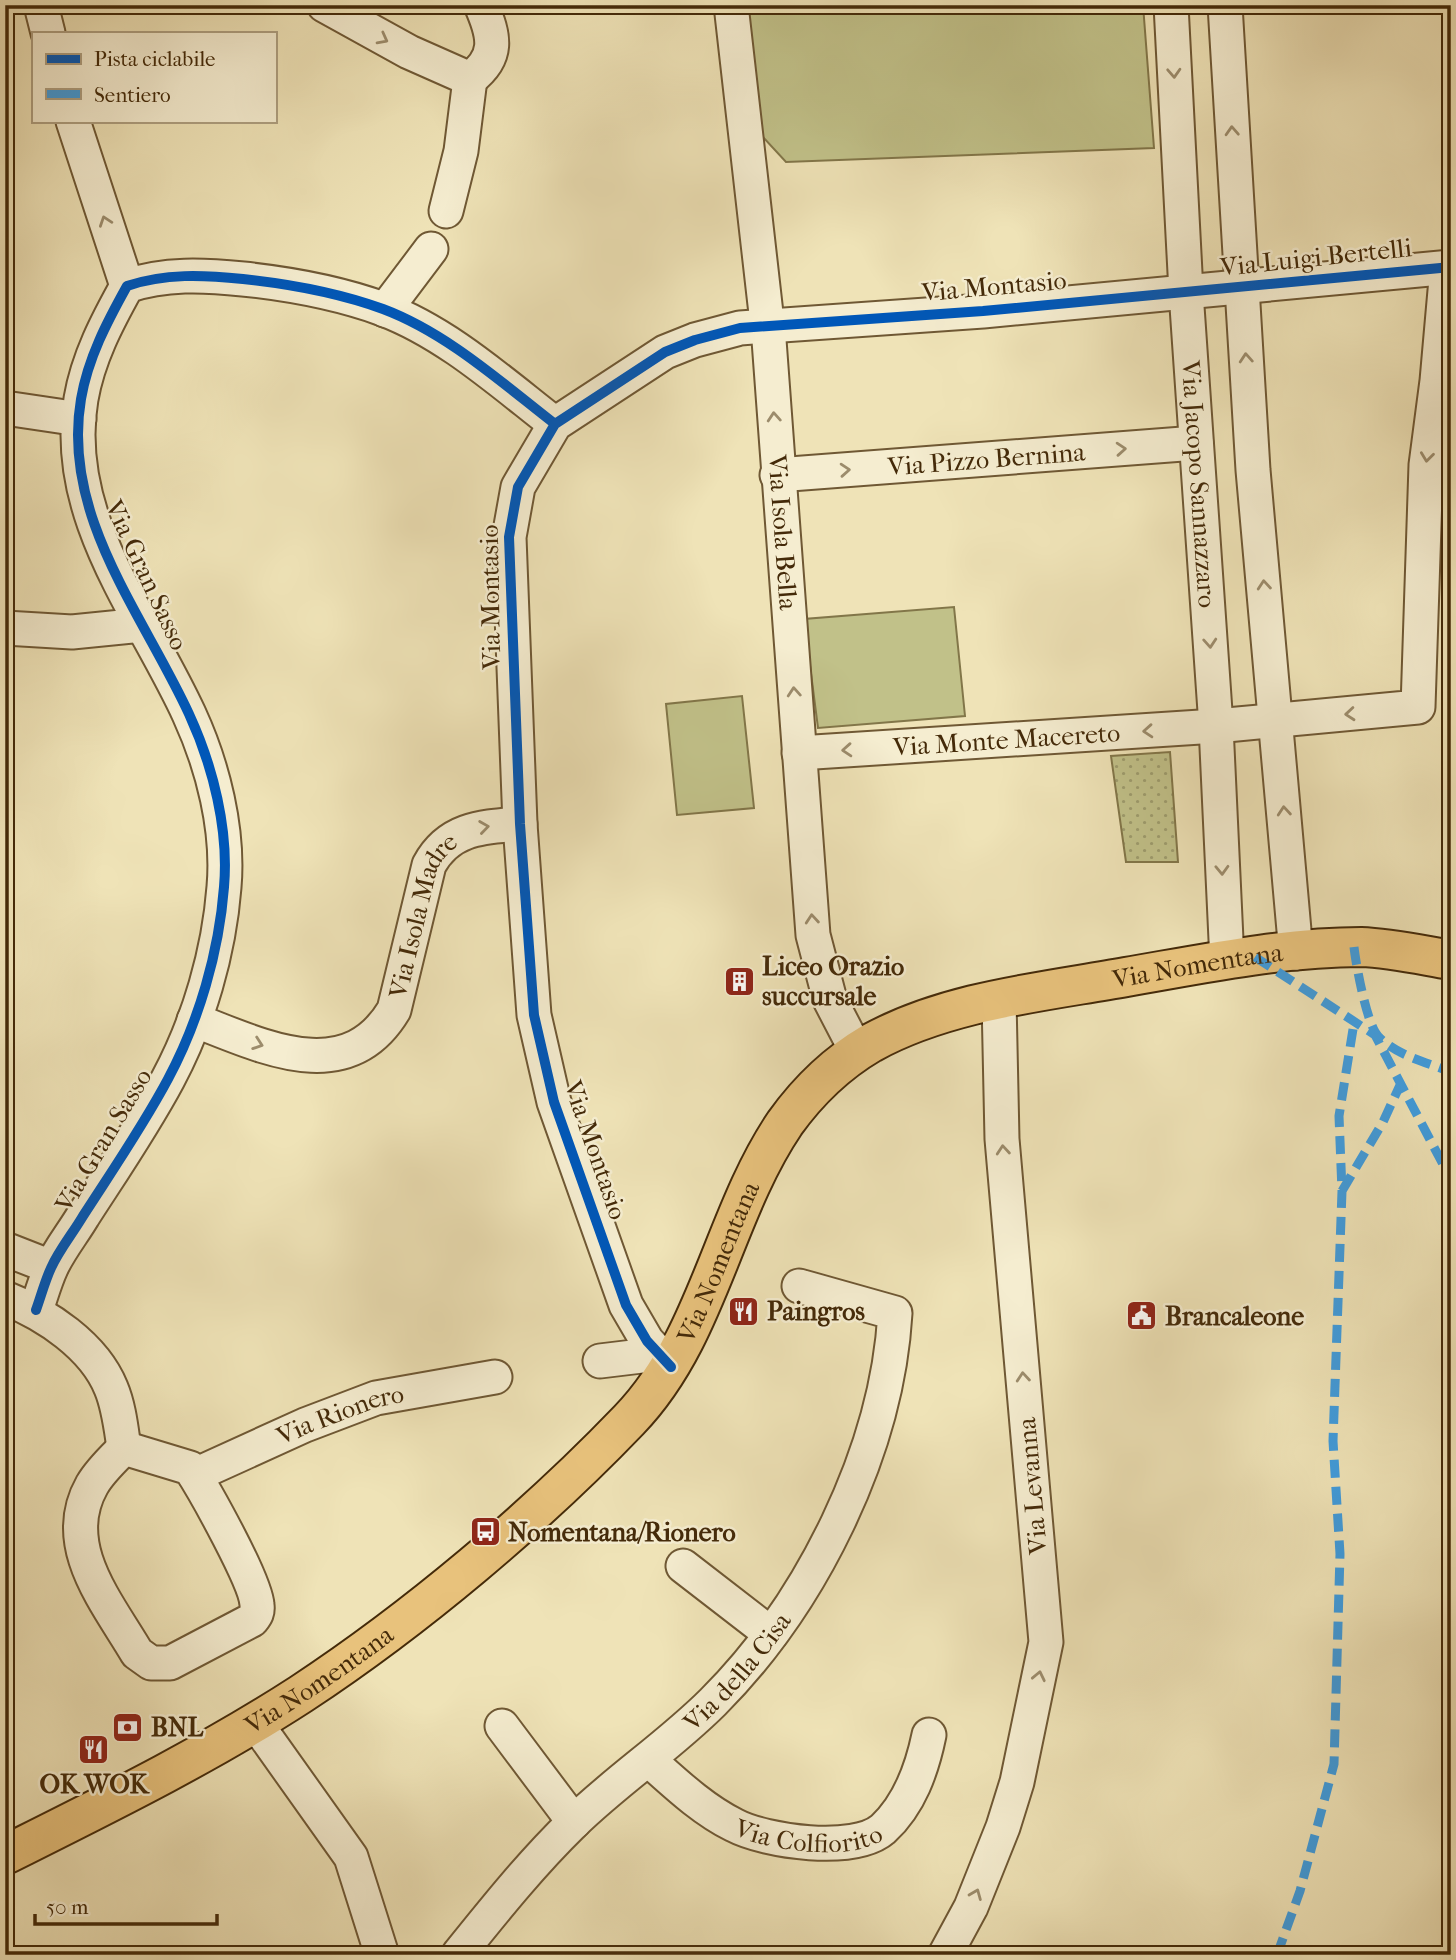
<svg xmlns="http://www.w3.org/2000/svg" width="1456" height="1960" viewBox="0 0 1456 1960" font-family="'IM FELL French Canon',serif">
<defs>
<pattern id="garden-dots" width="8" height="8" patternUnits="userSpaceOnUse" patternTransform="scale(1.75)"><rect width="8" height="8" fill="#c1c189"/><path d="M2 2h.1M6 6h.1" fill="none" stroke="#9e9d6e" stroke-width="1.8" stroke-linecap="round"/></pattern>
</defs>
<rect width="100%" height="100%" fill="#efe3b7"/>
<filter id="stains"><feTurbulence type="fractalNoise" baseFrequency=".00286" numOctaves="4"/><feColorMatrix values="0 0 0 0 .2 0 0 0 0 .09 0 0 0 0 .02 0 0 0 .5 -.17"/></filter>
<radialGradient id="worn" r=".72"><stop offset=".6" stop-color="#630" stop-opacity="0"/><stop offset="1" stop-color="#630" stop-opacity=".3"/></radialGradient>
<!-- park -->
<path fill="#c1c189" stroke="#827649" stroke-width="2" d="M 744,5 L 1143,5 L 1154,148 L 786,162 L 751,124 Z
M 954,607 L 965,716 L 818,728 L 804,619 Z
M 742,696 L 754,808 L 677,815 L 666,704 Z"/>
<!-- garden -->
<path fill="url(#garden-dots)" stroke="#827649" stroke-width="2" d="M 1170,752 L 1178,862 L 1126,862 L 1111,756 Z"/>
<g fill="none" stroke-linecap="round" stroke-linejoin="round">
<defs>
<g id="minor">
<path d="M 41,5 L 48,33"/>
<path d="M 324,5 L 409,52 L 470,79"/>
<path id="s1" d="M 731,5 L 769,340 L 813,935 L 830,1000 L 857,1052"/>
<path id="s2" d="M 1171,5 L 1186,292 L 1216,726 L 1227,961"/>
<path d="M 1225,5 L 1253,470 L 1296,953"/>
<path d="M 470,79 C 499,57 495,37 481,5"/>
<path d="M 73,121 L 127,286"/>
<path d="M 446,211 L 461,151 L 470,79"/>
<path d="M 385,310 L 431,249"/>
<path d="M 5,408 L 79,419"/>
<path id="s3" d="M 777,475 L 1196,443"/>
<path d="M 5,628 L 72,632 L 142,625"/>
<path id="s4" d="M 799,753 L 1216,726 L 1418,707 L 1426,465 L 1437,381 L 1447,268"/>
<path id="s5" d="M 194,1020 C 260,1045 346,1090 394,1010 L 429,865 C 449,828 482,827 520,824"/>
<path d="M 5,1249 L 51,1267"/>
<path d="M 5,1298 C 46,1314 94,1346 111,1388 C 119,1407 121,1428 124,1448"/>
<path d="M 36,1310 C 41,1296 45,1281 51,1268 C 59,1250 73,1233 83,1216 C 112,1171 143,1126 168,1079 C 199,1021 219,952 224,887 C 229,830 213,766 189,714 C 143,614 61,516 81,399 C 88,358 107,322 127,286 C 165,273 204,275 243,279 C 290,284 339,293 383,309 C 447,333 502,383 555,424"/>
<path d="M 600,1361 L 658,1354"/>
<path d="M 671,1367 L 647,1341 L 626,1305 L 554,1102 L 534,1015 L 520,824 L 509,537 L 518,487 L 555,424 L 665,352 L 695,340 L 740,328 L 983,311 L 1451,267"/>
<path d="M 124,1448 L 190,1468 C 205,1491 256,1582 257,1605 C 258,1612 256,1615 252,1620 L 170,1663 L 151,1663 L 137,1653 C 107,1602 58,1545 92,1485 C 100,1471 113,1459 124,1448 Z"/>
<path id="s6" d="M 195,1475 L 305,1425 L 376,1398 L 495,1377"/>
<path d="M 683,1566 L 771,1634"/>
<path d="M 255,1722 L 351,1857 L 382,1955"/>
<path d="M 502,1726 L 574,1822"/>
<path id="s7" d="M 649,1760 C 676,1784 702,1809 734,1825 C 766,1842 854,1854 883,1829 C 910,1804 922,1769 929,1735"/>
<path id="s8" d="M 458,1955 C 495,1909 531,1864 573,1823 C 617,1780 669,1746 713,1702 C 811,1604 887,1452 895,1313 L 799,1286"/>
<path d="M 945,1955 L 971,1907 L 1003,1827 L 1017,1782 L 1046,1642 L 1002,1139 L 999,1000"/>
</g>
<g id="major">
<path id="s9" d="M 5,1855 C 105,1805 207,1755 301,1694 C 415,1619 535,1518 629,1420 C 709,1337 722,1216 785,1123 C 808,1091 837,1063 871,1043 C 947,1001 1042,992 1126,977 C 1202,964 1283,947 1361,947 C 1391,948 1421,955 1451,960"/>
</g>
</defs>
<!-- minor casing -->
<use href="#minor" stroke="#6f5834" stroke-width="37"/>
<!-- major casing -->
<use href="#major" stroke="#442a09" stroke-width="42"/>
<!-- minor -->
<use href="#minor" stroke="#f5edd0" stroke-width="33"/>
<!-- major -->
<use href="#major" stroke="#e8c27c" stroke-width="38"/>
<!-- quiet -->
<path stroke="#409cdd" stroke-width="9" stroke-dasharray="18 9" stroke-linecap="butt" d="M 1354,947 C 1356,965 1367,1025 1378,1036 C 1397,1056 1426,1062 1451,1072
M 1255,957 L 1375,1035 L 1446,1170 L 1451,1194
M 1342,1191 L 1383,1122 L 1401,1083
M 1277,1955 L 1300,1891 L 1334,1764 L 1340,1554 L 1333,1441 L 1342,1191 L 1339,1116 L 1354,1023"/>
<defs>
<path id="cycleway" d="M 36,1310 C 41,1296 45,1281 51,1268 C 59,1250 73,1233 83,1216 C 112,1171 143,1126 168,1079 C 199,1021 219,952 224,887 C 229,830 213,766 189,714 C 143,614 61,516 81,399 C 88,358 107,322 127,286 C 165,273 204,275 243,279 C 290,284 339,293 383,309 C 447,333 502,383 555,424
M 671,1367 L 647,1341 L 626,1305 L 554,1102 L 534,1015 L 520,824 L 509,537 L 518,487 L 555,424 L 665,352 L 695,340 L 740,328 L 983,311 L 1451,267"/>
</defs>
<!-- cycleway casing -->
<use href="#cycleway" stroke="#f5edd0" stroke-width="15"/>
<!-- cycleway -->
<use href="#cycleway" stroke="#0057b8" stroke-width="10"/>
</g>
<!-- one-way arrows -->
<defs><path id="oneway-chevron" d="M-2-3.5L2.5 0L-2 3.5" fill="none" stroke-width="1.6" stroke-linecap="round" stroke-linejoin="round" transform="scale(1.75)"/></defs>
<g stroke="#9c8c6c">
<use href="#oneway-chevron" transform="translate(383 39) rotate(28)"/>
<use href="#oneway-chevron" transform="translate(1174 73) rotate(87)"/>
<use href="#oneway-chevron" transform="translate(1232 131) rotate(-93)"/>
<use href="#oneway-chevron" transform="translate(105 221) rotate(-109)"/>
<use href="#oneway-chevron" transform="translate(1246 358) rotate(-94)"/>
<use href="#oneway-chevron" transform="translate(774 417) rotate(-94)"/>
<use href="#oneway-chevron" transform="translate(1121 449) rotate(-4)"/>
<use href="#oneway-chevron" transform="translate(1427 457) rotate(97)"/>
<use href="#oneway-chevron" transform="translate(845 470) rotate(-4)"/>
<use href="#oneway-chevron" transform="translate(1264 585) rotate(-95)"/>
<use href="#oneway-chevron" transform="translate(1210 643) rotate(86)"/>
<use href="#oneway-chevron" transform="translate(794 692) rotate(-94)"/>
<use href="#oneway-chevron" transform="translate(1350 714) rotate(175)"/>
<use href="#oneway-chevron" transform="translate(1148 731) rotate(176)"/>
<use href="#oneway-chevron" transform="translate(847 750) rotate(176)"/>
<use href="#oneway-chevron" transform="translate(1284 811) rotate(-95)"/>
<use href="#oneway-chevron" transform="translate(484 827) rotate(-8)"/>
<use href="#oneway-chevron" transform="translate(1222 870) rotate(88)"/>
<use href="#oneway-chevron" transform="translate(812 919) rotate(-95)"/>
<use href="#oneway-chevron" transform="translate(258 1044) rotate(19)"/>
<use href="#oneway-chevron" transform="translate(1003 1150) rotate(-95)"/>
<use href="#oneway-chevron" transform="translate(1023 1377) rotate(-95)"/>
<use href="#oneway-chevron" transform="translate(1039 1676) rotate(-78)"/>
<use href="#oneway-chevron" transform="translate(976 1894) rotate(-68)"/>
</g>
<!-- icons -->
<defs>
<symbol id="building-square" viewBox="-11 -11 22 22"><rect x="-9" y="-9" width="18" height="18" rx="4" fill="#8f2418" stroke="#f5edd0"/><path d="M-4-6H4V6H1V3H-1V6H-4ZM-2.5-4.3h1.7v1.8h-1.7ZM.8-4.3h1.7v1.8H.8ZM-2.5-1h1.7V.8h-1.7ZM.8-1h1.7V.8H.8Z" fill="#fff"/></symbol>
<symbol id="restaurant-square" viewBox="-11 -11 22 22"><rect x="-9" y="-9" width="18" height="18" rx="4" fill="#8f2418" stroke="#f5edd0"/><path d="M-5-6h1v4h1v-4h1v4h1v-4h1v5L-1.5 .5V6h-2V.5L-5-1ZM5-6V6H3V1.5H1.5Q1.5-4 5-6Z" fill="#fff"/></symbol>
<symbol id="civic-square" viewBox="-11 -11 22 22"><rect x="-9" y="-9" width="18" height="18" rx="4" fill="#8f2418" stroke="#f5edd0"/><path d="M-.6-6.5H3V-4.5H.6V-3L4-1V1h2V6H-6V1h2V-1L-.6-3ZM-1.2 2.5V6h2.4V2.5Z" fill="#fff"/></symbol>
<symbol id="bus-square" viewBox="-11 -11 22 22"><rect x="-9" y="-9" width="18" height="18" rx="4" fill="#8f2418" stroke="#f5edd0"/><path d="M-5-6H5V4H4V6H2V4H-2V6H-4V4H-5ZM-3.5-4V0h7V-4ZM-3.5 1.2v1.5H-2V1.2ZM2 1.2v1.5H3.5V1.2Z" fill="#fff"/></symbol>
<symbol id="bank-square" viewBox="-11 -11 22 22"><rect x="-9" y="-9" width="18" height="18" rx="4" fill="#8f2418" stroke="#f5edd0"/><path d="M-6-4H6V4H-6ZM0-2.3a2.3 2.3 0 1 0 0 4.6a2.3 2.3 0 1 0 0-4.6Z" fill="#fff"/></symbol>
</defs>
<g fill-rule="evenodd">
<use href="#building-square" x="722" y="964" width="35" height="35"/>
<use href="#restaurant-square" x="726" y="1294" width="35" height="35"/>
<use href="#civic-square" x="1124" y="1298" width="35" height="35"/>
<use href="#bus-square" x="468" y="1514" width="35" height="35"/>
<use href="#bank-square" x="110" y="1710" width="35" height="35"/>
<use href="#restaurant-square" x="76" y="1732" width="35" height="35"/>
</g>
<g text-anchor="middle" stroke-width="5" stroke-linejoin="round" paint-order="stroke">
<!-- street labels -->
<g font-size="26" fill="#442a09" stroke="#f5edd0">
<text transform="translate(1316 257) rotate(-6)" y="9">Via Luigi Bertelli</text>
<text transform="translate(994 286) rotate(-5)" y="9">Via Montasio</text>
<text dy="9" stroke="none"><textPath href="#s3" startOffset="210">Via Pizzo Bernina</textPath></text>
<text dy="9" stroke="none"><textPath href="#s2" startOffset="480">Via Jacopo Sannazzaro</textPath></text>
<text dy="9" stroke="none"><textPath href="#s1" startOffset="530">Via Isola Bella</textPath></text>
<text transform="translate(147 575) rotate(65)" y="9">Via Gran Sasso</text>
<text transform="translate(490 597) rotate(-91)" y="9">Via Montasio</text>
<text dy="9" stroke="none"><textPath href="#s4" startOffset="208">Via Monte Macereto</textPath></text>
<text dy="9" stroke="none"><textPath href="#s5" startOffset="322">Via Isola Madre</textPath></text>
<text dy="9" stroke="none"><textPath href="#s9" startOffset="1558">Via Nomentana</textPath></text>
<text transform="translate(103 1140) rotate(-59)" y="9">Via Gran Sasso</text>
<text transform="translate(596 1150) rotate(71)" y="9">Via Montasio</text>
<text dy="9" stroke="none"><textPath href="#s9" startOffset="948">Via Nomentana</textPath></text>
<text dy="9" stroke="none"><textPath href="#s6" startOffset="158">Via Rionero</textPath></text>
<text transform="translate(1032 1486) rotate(-95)" y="9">Via Levanna</text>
<text dy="9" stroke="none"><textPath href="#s8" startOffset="399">Via della Cisa</textPath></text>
<text dy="9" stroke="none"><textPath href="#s9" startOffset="360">Via Nomentana</textPath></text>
<text dy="9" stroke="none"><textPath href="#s7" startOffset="184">Via Colfiorito</textPath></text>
</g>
<!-- poi labels -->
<g font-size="26" font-weight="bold" fill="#442a09" stroke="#f5edd0" text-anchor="start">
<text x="762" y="975">Liceo Orazio<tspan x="762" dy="30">succursale</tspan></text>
<text x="767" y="1320">Paingros</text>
<text x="1165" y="1325">Brancaleone</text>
<text x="508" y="1541">Nomentana/Rionero</text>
<text x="151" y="1736">BNL</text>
<text x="94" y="1793" text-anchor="middle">OK WOK</text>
</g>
</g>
<!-- margin -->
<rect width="1456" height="1960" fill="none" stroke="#efe3b7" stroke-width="28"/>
<rect x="7" y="7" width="1442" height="1946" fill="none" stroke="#442a09" stroke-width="3.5"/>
<rect x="14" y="14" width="1428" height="1932" fill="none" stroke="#442a09" stroke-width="2"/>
<!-- legend -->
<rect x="32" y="32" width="245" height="91" fill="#f5edd0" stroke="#ae9f80" stroke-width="2"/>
<rect x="46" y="54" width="35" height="10" fill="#0057b8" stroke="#ae9f80" stroke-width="2"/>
<text x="94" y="66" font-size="21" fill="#442a09">Pista ciclabile</text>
<rect x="46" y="89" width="35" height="10" fill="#409cdd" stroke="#ae9f80" stroke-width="2"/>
<text x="94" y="102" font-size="21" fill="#442a09">Sentiero</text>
<!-- scale -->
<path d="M35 1914v10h182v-10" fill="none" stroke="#442a09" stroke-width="3.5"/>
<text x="46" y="1914" font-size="21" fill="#442a09" stroke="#f5edd0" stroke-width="5" paint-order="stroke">50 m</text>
<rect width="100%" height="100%" filter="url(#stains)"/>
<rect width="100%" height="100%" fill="url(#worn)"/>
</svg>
